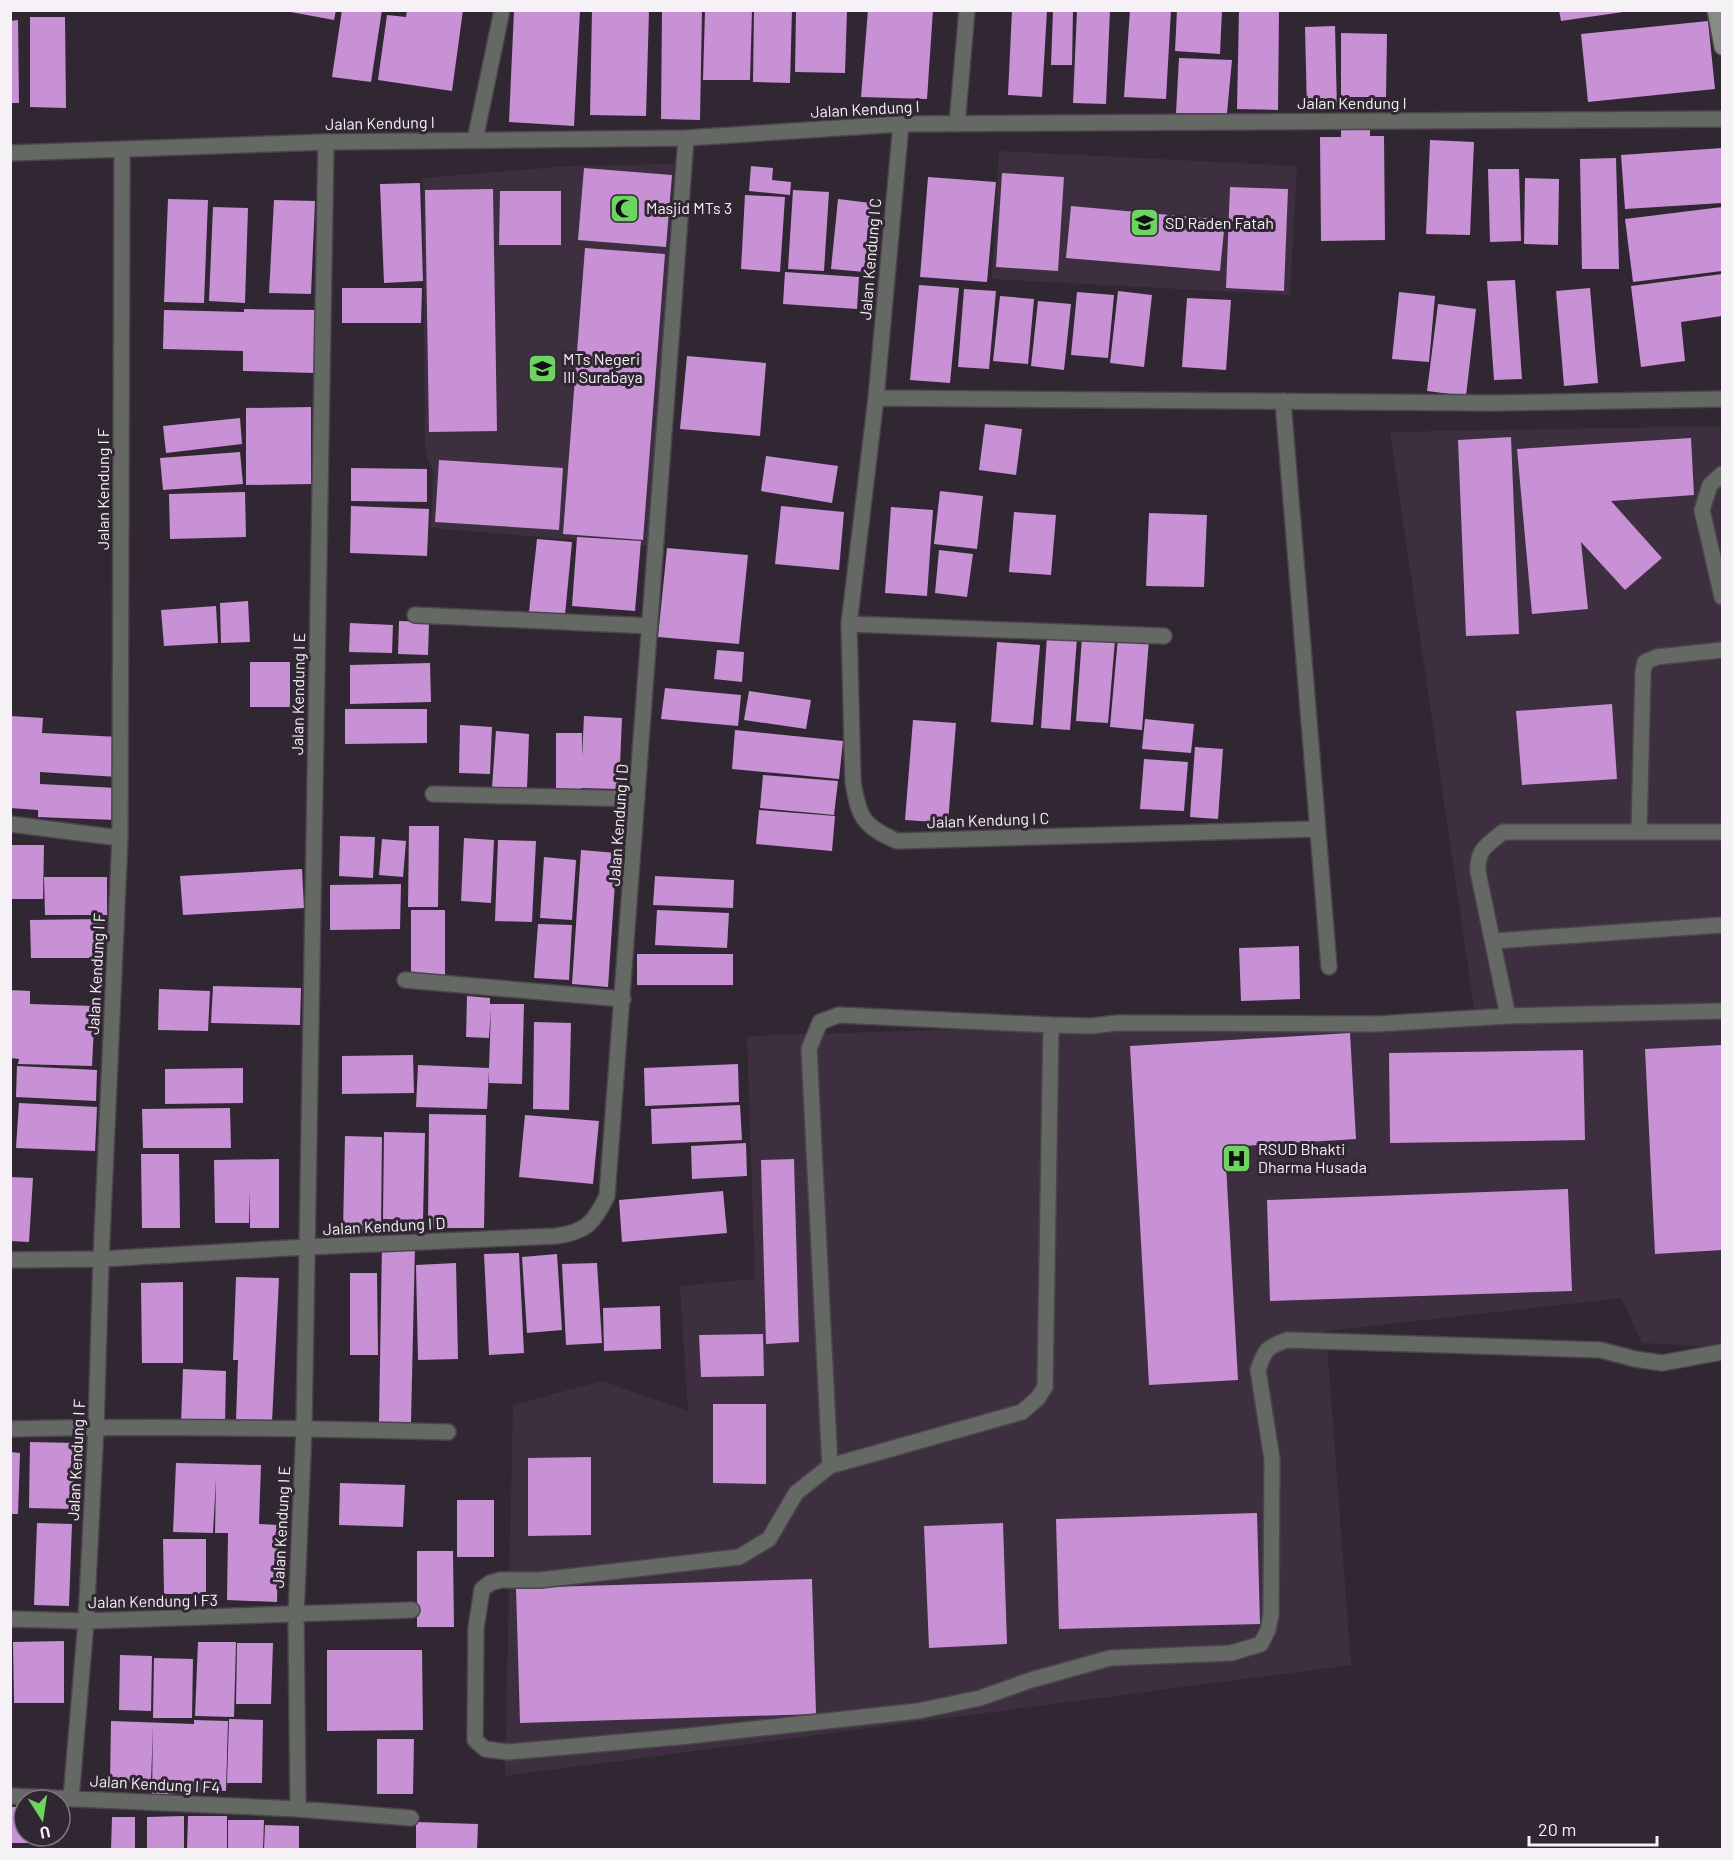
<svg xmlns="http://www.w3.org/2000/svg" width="1733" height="1860" viewBox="0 0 1733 1860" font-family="Barlow,sans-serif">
<rect width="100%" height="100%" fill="#312733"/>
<!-- built -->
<path fill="#3d2f3f" d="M 999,151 L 1297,166 L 1290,295 L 992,279 Z
M 674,164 L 648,546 L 431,528 L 433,472 L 425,451 L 423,178 L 571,166 Z
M 1722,426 L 1722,1347 L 1642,1343 L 1621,1298 L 1326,1331 L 1351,1665 L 505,1776 L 513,1405 L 602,1381 L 688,1411 L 680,1286 L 755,1279 L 747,1036 L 1475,1014 L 1390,432 Z"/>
<!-- building -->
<path fill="#c890d5" d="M 280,10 L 336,10 L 334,20 Z
M 342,10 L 382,10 L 371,82 L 332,77 Z
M 407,10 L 463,10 L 452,91 L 378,80 L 387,15 L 406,17 Z
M 514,10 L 580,10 L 574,126 L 509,122 Z
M 592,10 L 649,10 L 646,116 L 590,115 Z
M 662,10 L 702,10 L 700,120 L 661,119 Z
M 705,10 L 752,10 L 750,80 L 703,80 Z
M 754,10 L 792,10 L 790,83 L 753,82 Z
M 796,10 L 847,10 L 845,73 L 795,72 Z
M 868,10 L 933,10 L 927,99 L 861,97 Z
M 1012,10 L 1047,10 L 1042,97 L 1008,95 Z
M 1053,10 L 1073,10 L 1072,65 L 1051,65 Z
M 1077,10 L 1110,10 L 1106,104 L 1073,103 Z
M 1130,10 L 1171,10 L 1166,99 L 1124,97 Z
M 1177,10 L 1222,10 L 1220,54 L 1175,51 Z
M 1239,10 L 1279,10 L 1278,110 L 1237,109 Z
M 1559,10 L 1623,10 L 1623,12 L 1561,21 Z
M 30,17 L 65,17 L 66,108 L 30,107 Z
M 18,20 L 19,103 L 10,103 L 10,21 Z
M 1708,21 L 1715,89 L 1588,102 L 1581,34 Z
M 1335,26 L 1337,110 L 1307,111 L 1305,27 Z
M 1341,33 L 1387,34 L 1386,97 L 1341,97 Z
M 1179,58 L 1232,60 L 1227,113 L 1176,113 Z
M 1341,130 L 1370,130 L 1370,136 L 1384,136 L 1385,240 L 1321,241 L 1320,137 L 1341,137 Z
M 1430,140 L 1474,142 L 1470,235 L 1426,234 Z
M 1722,148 L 1722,203 L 1625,209 L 1621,155 Z
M 1616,158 L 1619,269 L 1582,269 L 1580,159 Z
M 751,166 L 773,168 L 772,180 L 791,182 L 790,195 L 749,191 Z
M 584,168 L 672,175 L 666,247 L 578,240 Z
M 1488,169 L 1519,169 L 1521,241 L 1490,242 Z
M 1002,173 L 1064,177 L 1058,271 L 996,267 Z
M 928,177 L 996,182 L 987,282 L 920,277 Z
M 1525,178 L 1559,179 L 1558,245 L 1524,244 Z
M 420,183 L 423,281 L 384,283 L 380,184 Z
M 1230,187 L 1288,189 L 1284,291 L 1226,288 Z
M 493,189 L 497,431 L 429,432 L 425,190 Z
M 793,190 L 829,192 L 824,271 L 788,269 Z
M 500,191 L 561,191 L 561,245 L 499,245 Z
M 745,195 L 785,197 L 780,272 L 741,269 Z
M 168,199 L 208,200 L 204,303 L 164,302 Z
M 838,199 L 871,203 L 865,272 L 831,269 Z
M 274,200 L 315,201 L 311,294 L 269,293 Z
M 1071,206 L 1225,220 L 1220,271 L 1066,258 Z
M 213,207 L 248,208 L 245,303 L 209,301 Z
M 1722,207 L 1722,271 L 1633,282 L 1625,219 Z
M 585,248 L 665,254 L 643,540 L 563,534 Z
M 785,272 L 859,277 L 857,309 L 783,304 Z
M 1722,274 L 1722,316 L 1681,322 L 1685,361 L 1641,367 L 1631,286 Z
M 1515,280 L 1522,379 L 1494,380 L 1487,281 Z
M 919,285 L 959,288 L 950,383 L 910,380 Z
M 342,288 L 422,288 L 421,323 L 342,323 Z
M 1590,288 L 1598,383 L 1564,386 L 1556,291 Z
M 964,289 L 996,291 L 989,369 L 958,367 Z
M 1118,291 L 1152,295 L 1144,367 L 1110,363 Z
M 1077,292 L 1114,295 L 1108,358 L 1071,355 Z
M 1399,292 L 1435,296 L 1429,362 L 1392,359 Z
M 1000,296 L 1034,299 L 1028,364 L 993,361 Z
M 1187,298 L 1231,300 L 1226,370 L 1182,367 Z
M 1038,301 L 1071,304 L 1064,370 L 1031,366 Z
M 1438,304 L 1476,309 L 1466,396 L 1427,391 Z
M 244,309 L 315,310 L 314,373 L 243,371 L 243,351 L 163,349 L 164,310 L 244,312 Z
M 687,356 L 766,363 L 760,436 L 680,429 Z
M 311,407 L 311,484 L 246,485 L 246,408 Z
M 240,418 L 242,444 L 166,453 L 163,426 Z
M 985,424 L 1022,429 L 1016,475 L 979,470 Z
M 1511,437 L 1519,634 L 1466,636 L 1458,440 Z
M 1691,438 L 1694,495 L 1611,501 L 1662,558 L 1625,590 L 1581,542 L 1588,609 L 1532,614 L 1517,449 Z
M 240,452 L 243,484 L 163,490 L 160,458 Z
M 766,456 L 838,466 L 832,503 L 761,491 Z
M 439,460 L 563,468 L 559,530 L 435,522 Z
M 351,468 L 427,469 L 427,502 L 351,501 Z
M 940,491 L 983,496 L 977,549 L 934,544 Z
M 245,492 L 246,537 L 170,539 L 169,494 Z
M 351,506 L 429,509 L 427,556 L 350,553 Z
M 781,506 L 844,512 L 839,570 L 775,564 Z
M 891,507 L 933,510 L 927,596 L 885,593 Z
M 1014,512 L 1056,515 L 1051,575 L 1009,572 Z
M 1149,513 L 1207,515 L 1204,587 L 1146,586 Z
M 577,537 L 641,541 L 635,611 L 572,606 Z
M 537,539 L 572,542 L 565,615 L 529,612 Z
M 667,548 L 748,555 L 739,644 L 658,637 Z
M 939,550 L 973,554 L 967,597 L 935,593 Z
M 248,601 L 250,642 L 221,643 L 220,603 Z
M 216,606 L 218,643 L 164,646 L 161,610 Z
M 399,621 L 429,622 L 428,655 L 398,654 Z
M 350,623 L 393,625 L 392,653 L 349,652 Z
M 1047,636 L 1077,638 L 1070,730 L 1041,728 Z
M 1082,637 L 1115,640 L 1108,723 L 1076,721 Z
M 1118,637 L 1149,639 L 1142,730 L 1110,727 Z
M 997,642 L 1040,645 L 1033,725 L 991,722 Z
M 717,650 L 744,652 L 742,682 L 714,679 Z
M 250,662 L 290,662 L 290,707 L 250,707 Z
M 430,663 L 431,702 L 350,704 L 350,665 Z
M 665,688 L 741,695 L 738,726 L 661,719 Z
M 749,691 L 811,700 L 806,729 L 744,720 Z
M 1612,704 L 1617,779 L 1522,785 L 1516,711 Z
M 345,709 L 427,709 L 427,743 L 345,744 Z
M 10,716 L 43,718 L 42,733 L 119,737 L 117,777 L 40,772 L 40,784 L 117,788 L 115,820 L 38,817 L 38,810 L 10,808 Z
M 584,716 L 622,718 L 619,789 L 581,788 L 581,793 L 556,793 L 556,733 L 582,733 L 582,758 Z
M 1145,719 L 1194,724 L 1191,753 L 1142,749 Z
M 913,720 L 956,723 L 948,823 L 905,820 Z
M 460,725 L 492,727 L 490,774 L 459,773 Z
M 735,730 L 843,741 L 839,779 L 732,769 Z
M 496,731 L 529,734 L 527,789 L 492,788 Z
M 1195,747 L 1223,749 L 1218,819 L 1190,817 Z
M 1144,759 L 1188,762 L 1184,811 L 1140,809 Z
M 763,775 L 838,781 L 834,815 L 760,808 Z
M 759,810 L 835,816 L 832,851 L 756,844 Z
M 409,826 L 439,826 L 438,907 L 408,907 Z
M 340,836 L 375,837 L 373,878 L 339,876 Z
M 464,838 L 494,840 L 491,903 L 461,901 Z
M 382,839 L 406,841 L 403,877 L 379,875 Z
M 498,840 L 536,841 L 532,922 L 495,921 Z
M 10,845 L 44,845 L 43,899 L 10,899 Z
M 581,850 L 617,853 L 608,987 L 572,984 Z
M 544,857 L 576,860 L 572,920 L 540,918 Z
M 302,869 L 304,908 L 183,915 L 180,876 Z
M 655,876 L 734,880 L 733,908 L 653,905 Z
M 44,877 L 107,877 L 107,915 L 45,915 Z
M 401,884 L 400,929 L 330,930 L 330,885 Z
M 411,910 L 445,910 L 445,975 L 411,975 Z
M 657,910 L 729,913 L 727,948 L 655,945 Z
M 103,919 L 103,958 L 31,958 L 30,920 Z
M 538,924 L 572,925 L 569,980 L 534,978 Z
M 1299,946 L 1300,999 L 1241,1001 L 1239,948 Z
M 637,954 L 733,954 L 733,985 L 637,985 Z
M 213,986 L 301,988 L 300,1025 L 211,1023 Z
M 159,989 L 210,991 L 208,1031 L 158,1030 Z
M 10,990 L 30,991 L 30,1004 L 95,1006 L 92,1066 L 18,1064 L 19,1059 L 10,1058 Z
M 467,996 L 490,998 L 490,1004 L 524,1004 L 522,1084 L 489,1083 L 489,1070 L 487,1109 L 416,1107 L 418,1065 L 489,1068 L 491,1008 L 489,1038 L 466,1037 Z
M 534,1022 L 571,1023 L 569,1110 L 533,1109 Z
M 1350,1033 L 1356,1139 L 1225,1147 L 1238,1380 L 1149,1385 L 1130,1046 Z
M 1722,1045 L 1722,1250 L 1655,1254 L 1645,1049 Z
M 1583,1050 L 1585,1140 L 1390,1143 L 1389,1053 Z
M 413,1055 L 414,1093 L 342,1094 L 342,1056 Z
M 738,1064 L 739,1102 L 645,1106 L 644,1068 Z
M 17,1066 L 97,1070 L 96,1101 L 16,1097 Z
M 243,1068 L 243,1103 L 165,1104 L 165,1069 Z
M 19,1103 L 97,1107 L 95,1151 L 16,1148 Z
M 740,1105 L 742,1140 L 652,1144 L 651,1109 Z
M 230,1108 L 231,1148 L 143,1148 L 142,1109 Z
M 429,1114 L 486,1115 L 484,1228 L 428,1228 Z
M 525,1115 L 599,1121 L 593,1184 L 519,1177 Z
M 384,1132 L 425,1133 L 423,1220 L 383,1219 Z
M 345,1136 L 382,1137 L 381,1231 L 343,1231 Z
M 746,1143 L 747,1176 L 692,1179 L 691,1146 Z
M 141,1154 L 179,1154 L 180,1228 L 142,1228 Z
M 279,1159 L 279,1228 L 250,1228 L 250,1191 L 249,1223 L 215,1223 L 214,1160 Z
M 794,1159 L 799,1342 L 766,1344 L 761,1160 Z
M 10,1177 L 33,1178 L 29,1242 L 10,1241 Z
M 1568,1189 L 1572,1291 L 1270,1301 L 1267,1200 Z
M 723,1191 L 727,1233 L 622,1242 L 619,1200 Z
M 382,1245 L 415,1246 L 411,1422 L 379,1422 Z
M 519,1253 L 524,1353 L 489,1355 L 484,1254 Z
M 557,1254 L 562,1330 L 527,1333 L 522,1257 Z
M 456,1263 L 458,1359 L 418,1360 L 416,1265 Z
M 597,1263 L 602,1343 L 566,1345 L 562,1264 Z
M 350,1273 L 377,1273 L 378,1355 L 350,1355 Z
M 236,1277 L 279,1278 L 272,1422 L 236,1421 L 238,1360 L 233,1360 Z
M 183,1282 L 183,1363 L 142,1363 L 141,1283 Z
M 660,1306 L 661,1349 L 604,1351 L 603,1308 Z
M 763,1334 L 764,1376 L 701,1377 L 699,1335 Z
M 183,1369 L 226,1371 L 225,1424 L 181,1423 Z
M 713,1404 L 766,1404 L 766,1484 L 713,1483 Z
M 30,1442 L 75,1443 L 73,1509 L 29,1508 Z
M 10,1452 L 20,1453 L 18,1514 L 10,1514 Z
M 591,1457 L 591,1535 L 528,1536 L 528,1458 Z
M 176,1463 L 261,1465 L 259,1524 L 279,1525 L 277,1602 L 227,1600 L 228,1533 L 215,1533 L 216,1479 L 213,1533 L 173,1532 Z
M 340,1483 L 405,1485 L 403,1527 L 339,1525 Z
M 457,1500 L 494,1500 L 494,1557 L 457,1557 Z
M 1257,1513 L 1260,1624 L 1059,1629 L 1056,1519 Z
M 37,1523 L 72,1524 L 69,1606 L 34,1605 Z
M 1003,1523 L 1007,1644 L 929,1648 L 924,1526 Z
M 163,1539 L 206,1539 L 206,1594 L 164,1594 Z
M 417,1551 L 453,1551 L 454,1627 L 417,1627 Z
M 812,1579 L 816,1714 L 520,1723 L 516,1588 Z
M 64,1641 L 64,1703 L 14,1703 L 13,1642 Z
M 198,1642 L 236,1642 L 234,1717 L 195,1716 Z
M 237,1643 L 273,1643 L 271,1704 L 236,1704 Z
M 327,1650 L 422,1650 L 423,1730 L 327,1731 Z
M 120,1655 L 152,1656 L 151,1711 L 119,1710 Z
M 154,1658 L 193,1659 L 192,1718 L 153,1718 Z
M 229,1719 L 263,1720 L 262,1783 L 227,1783 Z
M 194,1720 L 228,1721 L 226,1791 L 192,1790 L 192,1794 L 152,1794 L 153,1726 L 151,1783 L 110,1782 L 111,1721 L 194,1724 Z
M 377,1739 L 414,1739 L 413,1794 L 377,1794 Z
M 10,1807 L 24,1807 L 24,1836 L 38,1836 L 38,1843 L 10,1843 Z
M 184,1816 L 184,1850 L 147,1850 L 147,1817 Z
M 188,1816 L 227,1816 L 227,1850 L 187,1850 Z
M 112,1817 L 135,1817 L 135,1850 L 111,1850 Z
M 228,1820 L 264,1820 L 263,1850 L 228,1850 Z
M 416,1822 L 478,1824 L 477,1850 L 416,1850 Z
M 265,1825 L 299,1826 L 299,1850 L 264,1850 Z"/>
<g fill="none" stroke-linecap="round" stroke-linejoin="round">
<defs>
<path id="service" d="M 1722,474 L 1710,485 L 1702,510 L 1722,597
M 1639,832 L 1643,672 L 1645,662 L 1657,657 L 1722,650
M 1493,941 L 1722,925
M 1508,1016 L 1722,1011
M 1051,1025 L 1045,1387 L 1038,1398 L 1022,1412 L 830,1466 L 796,1493 L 769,1539 L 739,1557 L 540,1580 L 501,1580 L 490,1583 L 482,1589 L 476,1628 L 475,1740 L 485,1749 L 508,1752 L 689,1736 L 918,1711 L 980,1698 L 1031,1680 L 1110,1658 L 1231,1653 L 1261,1644 L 1268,1630 L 1271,1615 L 1272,1459 L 1258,1370 C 1265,1349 1267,1347 1287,1340 L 1601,1350 L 1635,1359 L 1662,1363 L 1722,1352
M 830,1466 L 809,1049 L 820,1022 L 839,1015 L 1051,1025 L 1092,1026 L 1117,1023 L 1377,1024 L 1508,1016 L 1478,872 C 1477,849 1486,846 1503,832 L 1722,832"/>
<path id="minor" d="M 901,124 L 876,398 L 849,624 L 853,782 C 859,818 863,826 897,841 L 1317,829
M 957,124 L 967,10
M 475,140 L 502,10
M 10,153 L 326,142 L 686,138 L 901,124 L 1722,119
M 876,398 L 1493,403 L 1722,399
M 1283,401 L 1329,967
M 415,615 L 650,626
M 849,624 L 1164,636
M 433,794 L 637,799
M 10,824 L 120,838
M 405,980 L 623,999
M 10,1260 L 101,1259 L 307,1247 L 556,1236 C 586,1232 594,1223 607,1196 L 686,138
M 10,1429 C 156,1426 302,1428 448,1432
M 10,1619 L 86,1621 L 412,1610
M 10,1796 L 298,1809 L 411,1818
M 71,1799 L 86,1621 L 96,1427 L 101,1259 L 120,838 L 122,150
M 298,1809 L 296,1615 L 304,1428 L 326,142"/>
<path id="secondary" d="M 1715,10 L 1722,47"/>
</defs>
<!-- service casing -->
<use href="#service" stroke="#4d434e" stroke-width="18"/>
<!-- minor casing -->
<use href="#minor" stroke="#4d434e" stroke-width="18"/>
<!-- secondary casing -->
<use href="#secondary" stroke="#4d434e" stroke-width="18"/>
<!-- service -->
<use href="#service" stroke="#646963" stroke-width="15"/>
<!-- minor -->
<use href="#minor" stroke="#646963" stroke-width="15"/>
<!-- secondary -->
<use href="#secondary" stroke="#848c83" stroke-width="15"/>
</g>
<!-- icons -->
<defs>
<symbol id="mosque-square" viewBox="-11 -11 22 22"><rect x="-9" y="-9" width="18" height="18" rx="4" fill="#6dd361" stroke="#312733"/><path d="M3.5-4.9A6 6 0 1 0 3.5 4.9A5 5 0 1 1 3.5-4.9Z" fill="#111"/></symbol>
<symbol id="school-square" viewBox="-11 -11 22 22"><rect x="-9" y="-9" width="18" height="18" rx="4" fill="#6dd361" stroke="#312733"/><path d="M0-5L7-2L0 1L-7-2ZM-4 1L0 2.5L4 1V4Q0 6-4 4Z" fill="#111"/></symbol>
<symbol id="hospital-square" viewBox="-11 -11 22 22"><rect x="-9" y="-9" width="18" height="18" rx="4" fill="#6dd361" stroke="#312733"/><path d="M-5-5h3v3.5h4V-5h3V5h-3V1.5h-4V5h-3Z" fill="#111"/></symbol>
</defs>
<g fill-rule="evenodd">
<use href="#mosque-square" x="608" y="192" width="33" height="33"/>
<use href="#school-square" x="1128" y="206" width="33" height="33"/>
<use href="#school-square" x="526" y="352" width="33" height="33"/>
<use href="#hospital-square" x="1220" y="1142" width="33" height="33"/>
</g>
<g text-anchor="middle" stroke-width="6" stroke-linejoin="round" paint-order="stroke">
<!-- street labels -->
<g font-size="16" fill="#f6f0f7" stroke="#312733">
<text x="1352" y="109">Jalan Kendung I</text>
<text transform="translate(865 109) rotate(-3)" y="6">Jalan Kendung I</text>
<text transform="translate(380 123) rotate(-1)" y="6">Jalan Kendung I</text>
<text transform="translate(870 259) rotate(-85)" y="6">Jalan Kendung I C</text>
<text transform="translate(103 489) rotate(-90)" y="6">Jalan Kendung I F</text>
<text transform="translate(298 694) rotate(-89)" y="6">Jalan Kendung I E</text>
<text transform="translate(988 820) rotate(-2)" y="6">Jalan Kendung I C</text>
<text transform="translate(618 825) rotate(-86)" y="6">Jalan Kendung I D</text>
<text transform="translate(96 974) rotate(-87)" y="6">Jalan Kendung I F</text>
<text transform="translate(384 1226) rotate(-3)" y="6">Jalan Kendung I D</text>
<text transform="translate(76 1460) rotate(-87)" y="6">Jalan Kendung I F</text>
<text transform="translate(281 1527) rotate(-87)" y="6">Jalan Kendung I E</text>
<text transform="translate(153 1601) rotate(-1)" y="6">Jalan Kendung I F3</text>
<text transform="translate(155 1784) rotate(3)" y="6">Jalan Kendung I F4</text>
</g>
<!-- poi labels -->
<g font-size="16" fill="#f6f0f7" stroke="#312733" text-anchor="start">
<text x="646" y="214">Masjid MTs 3</text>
<text x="1165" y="229">SD Raden Fatah</text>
<text x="563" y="365">MTs Negeri<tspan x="563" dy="18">III Surabaya</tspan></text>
<text x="1258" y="1155">RSUD Bhakti<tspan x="1258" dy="18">Dharma Husada</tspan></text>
</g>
</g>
<!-- border -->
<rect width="1733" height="1860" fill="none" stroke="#f6f0f7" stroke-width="24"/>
<!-- north arrow -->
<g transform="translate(42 1818) rotate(168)"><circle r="28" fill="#312733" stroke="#807781" stroke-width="1.5"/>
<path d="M0-4.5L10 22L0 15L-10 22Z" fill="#6dd361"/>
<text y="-9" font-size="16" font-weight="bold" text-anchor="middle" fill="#f6f0f7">U</text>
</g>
<!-- scale -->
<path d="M1529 1836v9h128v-9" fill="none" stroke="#f6f0f7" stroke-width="3"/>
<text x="1538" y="1836" font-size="18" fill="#f6f0f7" stroke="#312733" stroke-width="4.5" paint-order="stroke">20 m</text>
</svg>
